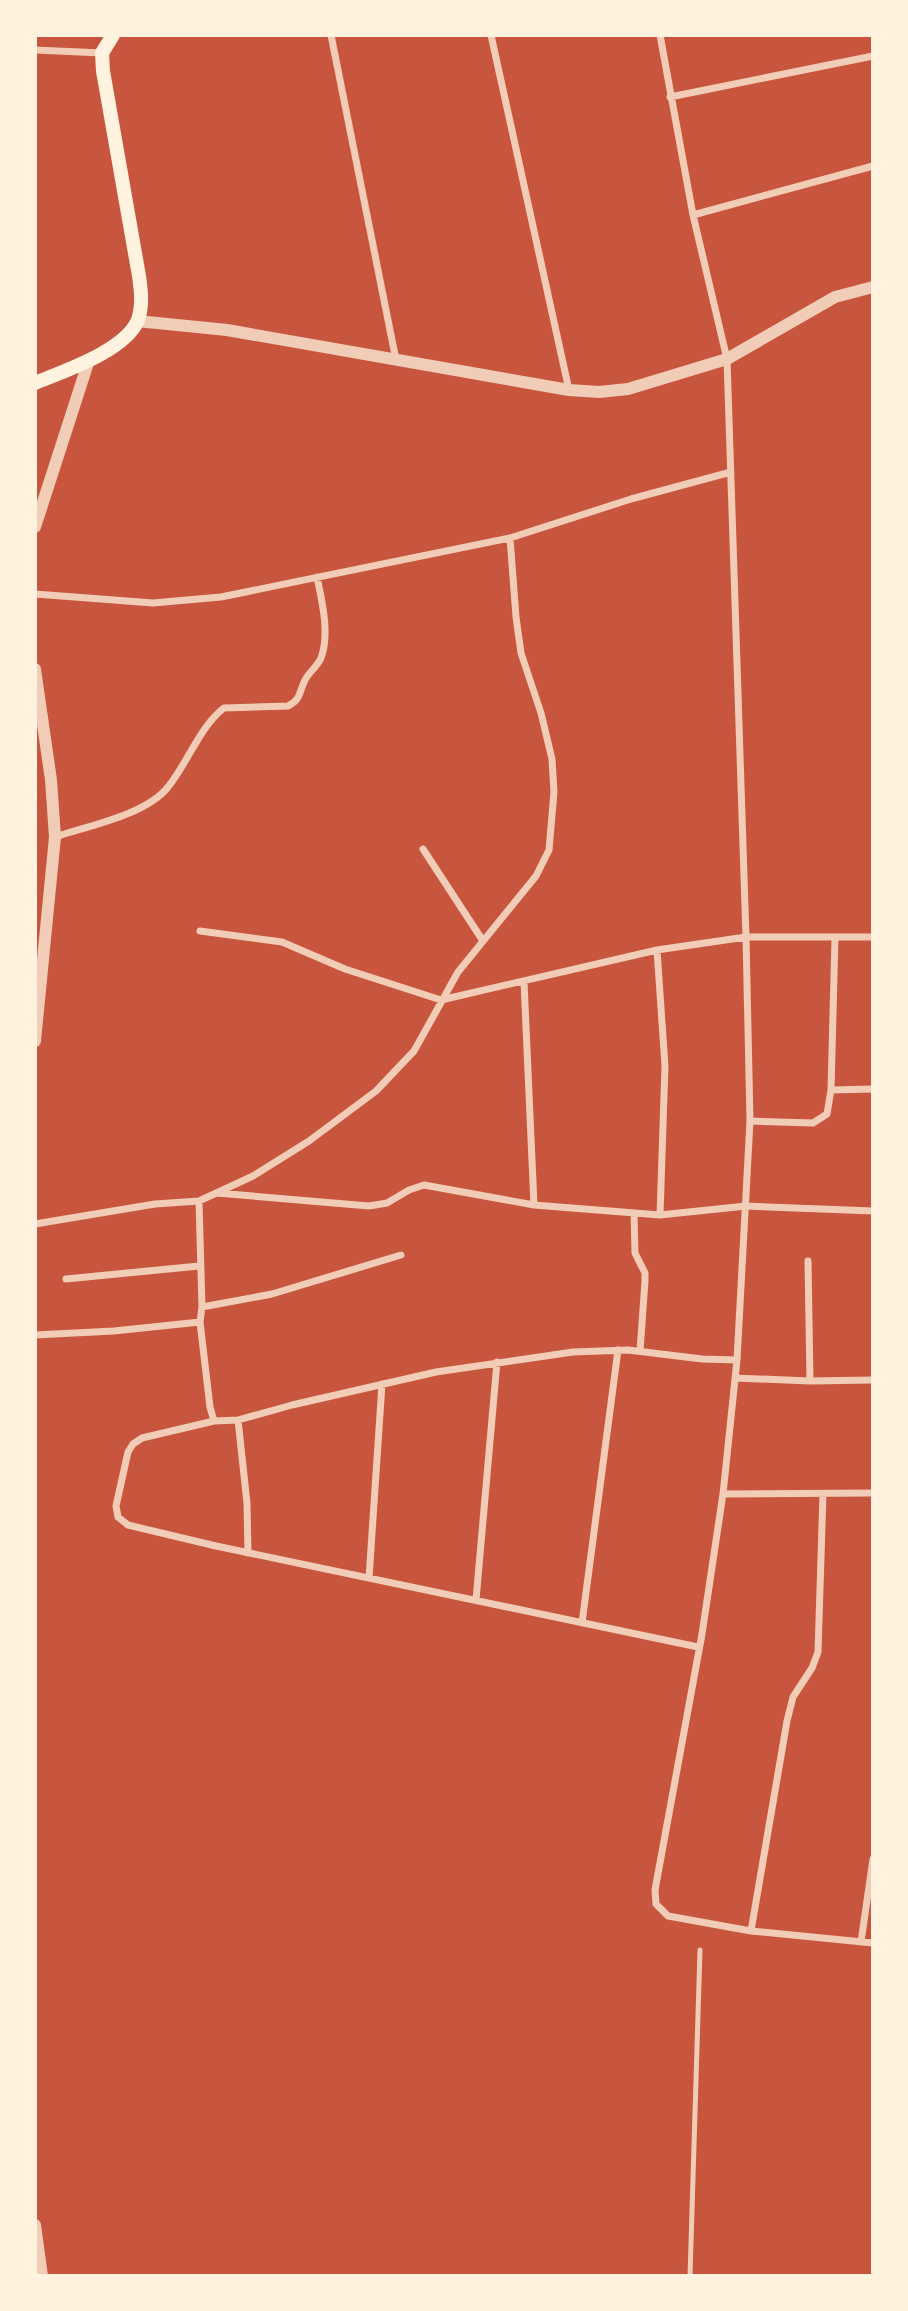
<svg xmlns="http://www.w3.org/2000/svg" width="908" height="2311" viewBox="0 0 908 2311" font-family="Arial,sans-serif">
<rect width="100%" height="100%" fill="#c8553d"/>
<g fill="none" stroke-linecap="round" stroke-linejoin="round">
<!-- service -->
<path stroke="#f1ccb7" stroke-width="5" d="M 690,2276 L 700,1950"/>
<!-- minor -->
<path stroke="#f1ccb7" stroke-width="7" d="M 331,35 L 396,360
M 491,35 L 569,390
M 660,35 L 693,215 L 727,359 L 746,937 L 873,937
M 35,50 L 102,53
M 670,97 L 873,56
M 693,215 L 873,166
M 35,594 L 153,603 L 221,597 L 510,538 L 631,499 L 731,472
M 55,837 C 88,826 146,815 168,787 C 187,764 200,726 224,708 L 288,706 C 301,700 299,692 305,680 C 309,672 317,667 321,658 C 330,634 322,601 317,577
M 423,849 L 483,941
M 200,931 L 282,942 L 345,969 L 441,1000 L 657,950 L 746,937 L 750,1121 L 737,1360 L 723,1494 L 702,1634 L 655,1890 L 656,1904 L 668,1916 L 751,1931 L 873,1943
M 657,950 L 665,1066 L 660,1215
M 524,982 L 534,1205
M 831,1090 L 835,938
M 750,1121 L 813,1123 L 827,1114 L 831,1090 L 873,1089
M 217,1193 L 369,1206 L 387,1203 L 409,1190 L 424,1185 L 534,1205 L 660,1215 L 746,1206 L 873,1211
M 199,1201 L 202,1307 L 200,1322 L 210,1407 L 214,1421
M 634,1213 L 635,1253 L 645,1273 L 645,1281 L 640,1351
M 35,1224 L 155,1204 L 199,1201 L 253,1176 L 309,1141 L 376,1091 L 414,1051 L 458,972 L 536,876 L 549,850 L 554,792 L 552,759 L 541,713 L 521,653 L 516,617 L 510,538
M 808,1261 L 810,1381
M 66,1279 L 199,1266
M 202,1307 L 272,1294 L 401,1255
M 35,1335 L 114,1331 L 200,1322
M 735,1378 L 810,1381 L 873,1380
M 238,1420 L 247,1503 L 248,1553
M 723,1494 L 873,1493
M 369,1578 L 382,1384
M 476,1600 L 497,1362
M 582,1623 L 618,1350
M 698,1647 L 216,1546 L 128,1525 L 118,1517 L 116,1506 L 128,1452 L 133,1444 L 142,1438 L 214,1421 L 238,1420 L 292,1405 L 436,1372 L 573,1352 L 628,1350 L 702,1359 L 737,1360
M 751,1931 L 787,1721 L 793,1697 L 812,1668 L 818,1652 L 823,1494
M 861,1942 L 873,1859"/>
<!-- tertiary -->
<path stroke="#f1ccb7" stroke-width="12" d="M 137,321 L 227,330 L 569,390 L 599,392 L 628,389 L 727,359 L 835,297 L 873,287
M 35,527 L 89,360
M 35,669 L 51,780 L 55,837 L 35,1041
M 35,2225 L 42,2276"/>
<!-- secondary -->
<path stroke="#fff3e0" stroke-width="14" d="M 35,383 C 64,371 125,351 138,320 C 143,305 141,290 139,276 L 103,71 L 102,53 L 113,35"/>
</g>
<!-- border -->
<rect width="908" height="2311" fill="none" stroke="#fff3e0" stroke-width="74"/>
</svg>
